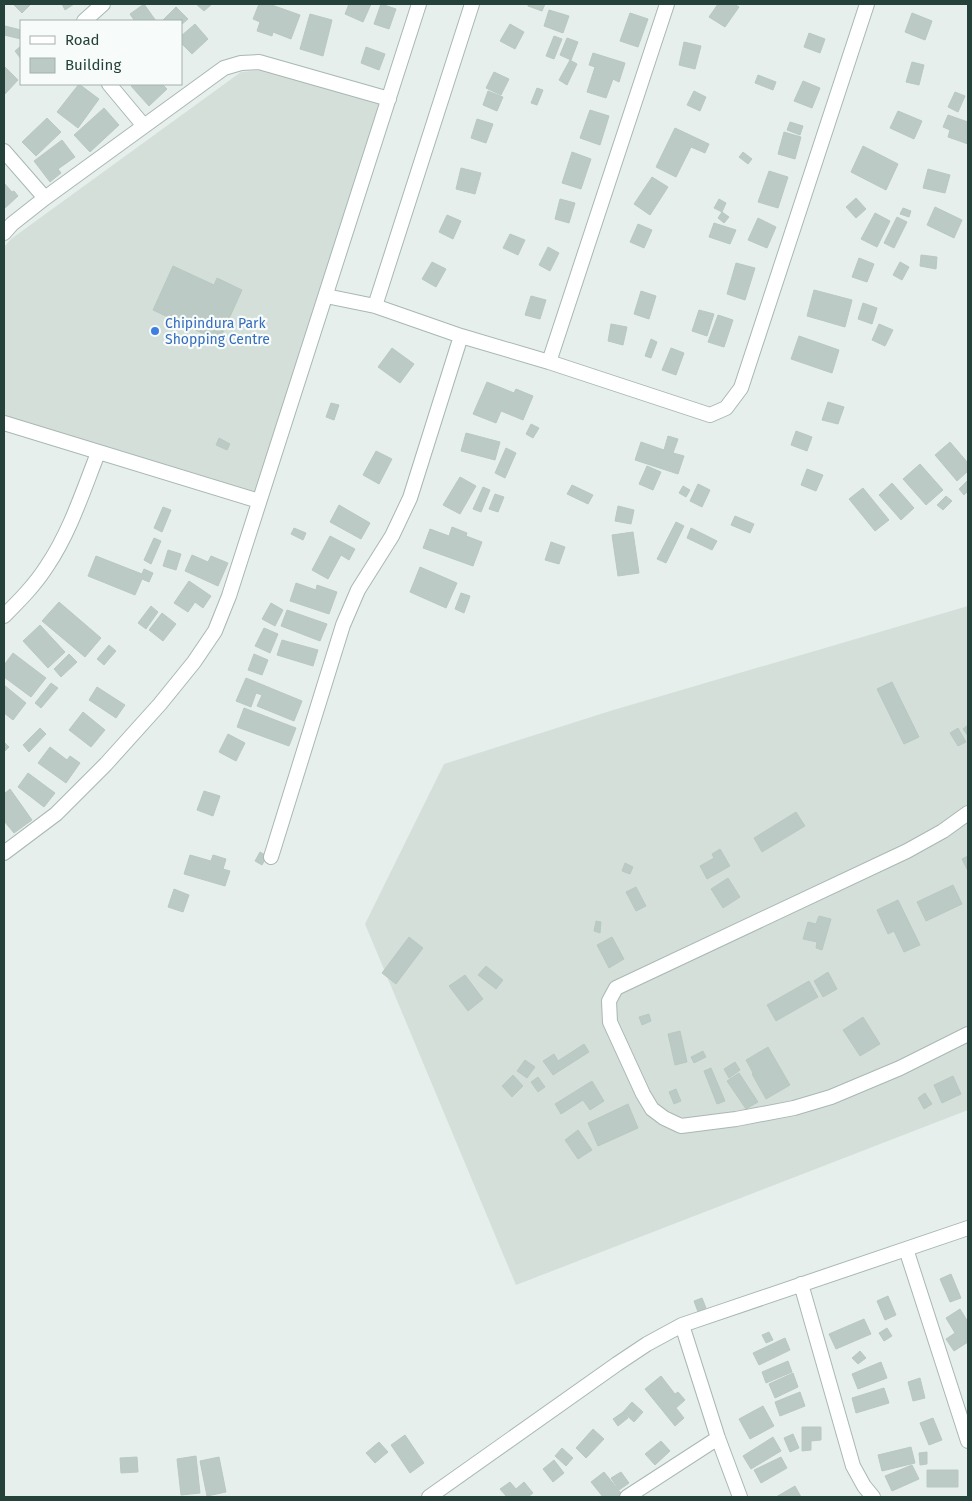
<svg xmlns="http://www.w3.org/2000/svg" width="972" height="1501" viewBox="0 0 972 1501" font-family="'Fira Sans',sans-serif">
<rect width="100%" height="100%" fill="#e6efeb"/>
<!-- built -->
<path fill="#d4dfda" d="M 262,70 L 380,103 L 255,492 L 4,416 L 4,247 L 11,239 L 241,72 Z
M 968,606 L 968,1110 L 516,1285 L 365,924 L 444,764 L 610,711 Z"/>
<!-- building -->
<path fill="#bbcac4" stroke="#b8c9c2" d="M 13,4 L 31,4 L 22,13 Z
M 62,4 L 74,4 L 65,10 Z
M 144,4 L 156,21 L 133,21 L 134,20 L 130,14 Z
M 196,4 L 212,4 L 204,11 Z
M 259,4 L 269,4 L 300,15 L 291,39 L 273,32 L 272,36 L 257,31 L 260,22 L 253,19 Z
M 349,4 L 371,4 L 363,22 L 345,14 Z
M 381,4 L 396,9 L 389,29 L 374,24 Z
M 528,4 L 545,4 L 542,11 L 528,6 Z
M 718,4 L 734,4 L 739,7 L 725,27 L 709,17 Z
M 176,7 L 188,19 L 181,25 L 181,21 L 162,21 Z
M 549,10 L 569,16 L 563,33 L 544,26 Z
M 630,13 L 648,19 L 638,47 L 620,41 Z
M 912,13 L 932,21 L 925,40 L 905,32 Z
M 310,14 L 332,20 L 323,56 L 300,49 Z
M 195,24 L 208,39 L 192,54 L 181,43 L 181,36 Z
M 510,24 L 524,32 L 515,49 L 500,41 Z
M 5,26 L 21,30 L 21,39 L 4,35 Z
M 809,33 L 825,39 L 820,53 L 804,47 Z
M 554,36 L 562,39 L 554,59 L 546,56 Z
M 567,38 L 578,42 L 571,60 L 560,55 Z
M 684,42 L 701,46 L 695,69 L 679,65 Z
M 21,46 L 21,59 L 15,51 Z
M 366,47 L 385,54 L 379,70 L 361,63 Z
M 593,53 L 625,63 L 619,82 L 613,79 L 606,98 L 587,92 L 595,67 L 589,65 Z
M 570,60 L 577,64 L 567,85 L 559,80 Z
M 912,62 L 924,65 L 919,85 L 906,82 Z
M 4,66 L 18,80 L 5,94 L 4,93 Z
M 494,72 L 509,79 L 501,95 L 486,88 Z
M 758,75 L 776,82 L 773,90 L 755,83 Z
M 803,81 L 820,88 L 812,108 L 794,101 Z
M 79,84 L 99,99 L 78,128 L 57,112 Z
M 134,84 L 162,84 L 167,89 L 149,106 L 131,86 Z
M 537,88 L 543,90 L 537,105 L 531,103 Z
M 488,91 L 503,97 L 497,111 L 483,105 Z
M 694,91 L 706,97 L 700,111 L 687,105 Z
M 955,92 L 965,96 L 958,112 L 948,107 Z
M 104,108 L 119,125 L 90,152 L 74,135 Z
M 590,110 L 609,116 L 600,145 L 580,138 Z
M 898,111 L 922,121 L 914,139 L 890,128 Z
M 948,115 L 968,122 L 968,144 L 948,137 L 950,130 L 943,127 Z
M 47,118 L 61,132 L 36,156 L 22,142 Z
M 477,119 L 493,124 L 486,143 L 471,138 Z
M 790,122 L 803,126 L 800,135 L 787,130 Z
M 675,128 L 709,144 L 705,153 L 691,147 L 676,177 L 656,167 Z
M 784,132 L 801,137 L 795,159 L 778,154 Z
M 62,140 L 75,157 L 58,169 L 61,173 L 50,182 L 34,161 Z
M 863,146 L 898,164 L 886,190 L 851,172 Z
M 572,152 L 591,159 L 581,189 L 562,183 Z
M 743,152 L 752,159 L 748,164 L 739,157 Z
M 461,168 L 481,173 L 475,194 L 456,189 Z
M 928,169 L 950,175 L 945,193 L 923,188 Z
M 769,171 L 788,177 L 778,208 L 758,202 Z
M 652,177 L 668,187 L 650,215 L 634,204 Z
M 4,183 L 12,192 L 14,191 L 18,196 L 4,209 Z
M 856,198 L 866,209 L 856,218 L 846,207 Z
M 560,199 L 575,203 L 569,223 L 555,219 Z
M 719,199 L 726,203 L 722,212 L 714,208 Z
M 935,207 L 962,220 L 954,238 L 927,225 Z
M 903,208 L 911,211 L 909,217 L 900,214 Z
M 722,212 L 729,217 L 724,223 L 718,218 Z
M 875,213 L 890,221 L 877,247 L 861,239 Z
M 447,215 L 461,221 L 453,239 L 439,232 Z
M 897,217 L 907,222 L 894,248 L 884,243 Z
M 758,218 L 776,227 L 767,248 L 748,240 Z
M 714,223 L 736,230 L 730,244 L 709,237 Z
M 638,224 L 652,230 L 644,248 L 630,242 Z
M 510,234 L 525,240 L 518,255 L 503,248 Z
M 548,247 L 559,253 L 550,271 L 539,265 Z
M 921,255 L 937,257 L 936,269 L 920,266 Z
M 859,258 L 874,264 L 867,282 L 852,277 Z
M 432,262 L 446,269 L 436,287 L 422,279 Z
M 900,262 L 909,267 L 902,280 L 893,275 Z
M 736,263 L 755,268 L 745,300 L 727,294 Z
M 173,266 L 214,285 L 217,278 L 242,290 L 219,341 L 153,310 Z
M 814,290 L 852,300 L 845,327 L 807,316 Z
M 641,291 L 656,296 L 649,319 L 634,314 Z
M 531,296 L 546,300 L 540,319 L 525,315 Z
M 863,303 L 877,308 L 872,324 L 858,319 Z
M 699,310 L 714,314 L 707,336 L 692,331 Z
M 718,315 L 733,320 L 724,347 L 708,342 Z
M 611,324 L 627,327 L 623,345 L 608,341 Z
M 879,324 L 893,330 L 885,346 L 872,340 Z
M 799,336 L 839,350 L 832,373 L 791,359 Z
M 651,339 L 657,342 L 651,358 L 645,356 Z
M 392,348 L 414,364 L 400,383 L 378,367 Z
M 671,348 L 684,353 L 676,375 L 662,370 Z
M 487,382 L 514,393 L 516,389 L 533,396 L 523,420 L 501,411 L 496,423 L 473,414 Z
M 828,402 L 844,407 L 838,424 L 822,420 Z
M 331,403 L 339,405 L 334,420 L 326,417 Z
M 531,424 L 539,428 L 533,438 L 526,434 Z
M 796,431 L 812,437 L 807,451 L 791,445 Z
M 466,433 L 500,442 L 495,460 L 461,451 Z
M 668,436 L 678,439 L 673,453 L 684,456 L 678,474 L 635,460 L 641,442 L 664,450 Z
M 219,438 L 230,444 L 227,450 L 216,445 Z
M 950,442 L 968,463 L 968,471 L 957,481 L 935,455 Z
M 506,448 L 516,453 L 505,478 L 495,473 Z
M 376,451 L 392,459 L 379,484 L 363,475 Z
M 920,464 L 943,490 L 926,505 L 903,479 Z
M 647,466 L 661,472 L 653,490 L 639,484 Z
M 807,469 L 823,475 L 816,491 L 801,485 Z
M 460,477 L 476,486 L 460,514 L 443,505 Z
M 968,480 L 968,491 L 964,495 L 959,489 Z
M 892,483 L 914,508 L 901,520 L 879,495 Z
M 698,484 L 710,490 L 702,507 L 690,501 Z
M 572,485 L 593,495 L 588,504 L 567,494 Z
M 683,486 L 690,490 L 686,497 L 679,493 Z
M 483,487 L 490,490 L 481,512 L 473,509 Z
M 863,488 L 889,520 L 875,531 L 849,499 Z
M 495,494 L 504,497 L 498,512 L 489,509 Z
M 946,496 L 952,501 L 943,510 L 937,505 Z
M 339,505 L 370,523 L 361,539 L 330,522 Z
M 618,506 L 634,510 L 631,524 L 615,521 Z
M 163,507 L 171,510 L 162,532 L 154,528 Z
M 735,516 L 754,524 L 750,533 L 731,525 Z
M 676,522 L 684,526 L 666,563 L 657,559 Z
M 452,527 L 467,533 L 466,536 L 482,542 L 473,566 L 423,548 L 430,529 L 449,536 Z
M 294,528 L 306,533 L 303,540 L 291,534 Z
M 691,528 L 717,541 L 712,550 L 687,538 Z
M 633,532 L 639,573 L 618,576 L 612,535 Z
M 330,536 L 355,549 L 349,560 L 341,555 L 328,579 L 312,570 Z
M 154,538 L 161,541 L 151,564 L 144,560 Z
M 551,542 L 565,547 L 559,564 L 545,560 Z
M 168,550 L 181,554 L 176,570 L 163,566 Z
M 192,555 L 208,562 L 211,556 L 228,563 L 218,586 L 185,571 Z
M 96,556 L 142,574 L 144,569 L 153,573 L 149,582 L 142,579 L 135,595 L 88,576 Z
M 420,567 L 457,583 L 446,608 L 410,592 Z
M 189,581 L 211,596 L 203,608 L 195,602 L 188,612 L 174,603 Z
M 296,583 L 316,590 L 317,585 L 337,592 L 329,614 L 290,601 Z
M 461,593 L 470,596 L 464,613 L 455,609 Z
M 59,602 L 101,638 L 85,657 L 42,621 Z
M 271,603 L 283,610 L 275,626 L 262,619 Z
M 151,606 L 158,612 L 146,629 L 138,623 Z
M 287,610 L 327,624 L 320,641 L 281,626 Z
M 162,613 L 176,624 L 163,641 L 149,630 Z
M 40,625 L 65,652 L 48,668 L 23,641 Z
M 264,628 L 278,634 L 270,653 L 255,646 Z
M 282,640 L 318,650 L 313,666 L 277,655 Z
M 109,645 L 116,651 L 104,665 L 97,659 Z
M 13,653 L 46,678 L 31,697 L 4,677 L 4,665 Z
M 69,654 L 77,662 L 61,677 L 54,669 Z
M 254,654 L 268,660 L 262,675 L 248,670 Z
M 246,678 L 302,701 L 294,721 L 257,706 L 262,695 L 256,693 L 251,707 L 236,701 Z
M 892,682 L 919,737 L 904,744 L 877,689 Z
M 51,683 L 58,688 L 41,708 L 35,703 Z
M 4,685 L 26,703 L 13,720 L 4,713 Z
M 97,687 L 125,705 L 116,718 L 89,700 Z
M 244,708 L 296,728 L 289,746 L 237,727 Z
M 83,712 L 105,730 L 91,747 L 69,730 Z
M 968,725 L 968,736 L 963,729 Z
M 40,728 L 46,734 L 29,752 L 23,745 Z
M 958,728 L 966,742 L 958,746 L 950,733 Z
M 228,734 L 245,743 L 236,761 L 219,752 Z
M 4,742 L 9,747 L 4,752 Z
M 50,747 L 67,760 L 70,756 L 80,763 L 66,783 L 38,763 Z
M 28,773 L 55,793 L 44,807 L 18,787 Z
M 10,789 L 32,820 L 14,833 L 4,821 L 4,794 Z
M 204,791 L 220,796 L 213,816 L 197,810 Z
M 796,812 L 805,826 L 762,852 L 754,838 Z
M 720,849 L 730,866 L 707,879 L 700,866 L 714,858 L 712,854 Z
M 260,852 L 267,856 L 262,865 L 255,861 Z
M 190,855 L 211,861 L 213,855 L 226,859 L 223,869 L 230,871 L 225,886 L 184,874 Z
M 968,856 L 968,871 L 962,859 Z
M 625,863 L 633,867 L 630,874 L 622,871 Z
M 728,878 L 740,897 L 723,908 L 711,889 Z
M 953,885 L 962,904 L 926,921 L 917,902 Z
M 636,887 L 646,906 L 636,911 L 626,892 Z
M 174,889 L 189,895 L 183,912 L 168,907 Z
M 898,900 L 920,945 L 904,952 L 894,931 L 888,934 L 877,910 Z
M 819,916 L 831,919 L 822,950 L 816,948 L 817,942 L 803,939 L 808,922 L 816,924 Z
M 596,921 L 601,922 L 600,933 L 594,931 Z
M 409,937 L 423,948 L 396,984 L 382,973 Z
M 612,937 L 624,959 L 609,968 L 597,945 Z
M 486,966 L 503,980 L 496,989 L 478,975 Z
M 828,972 L 837,989 L 823,997 L 814,981 Z
M 465,975 L 483,999 L 468,1011 L 449,986 Z
M 809,981 L 818,997 L 776,1021 L 767,1005 Z
M 649,1014 L 651,1021 L 642,1025 L 639,1017 Z
M 863,1017 L 880,1044 L 860,1056 L 843,1030 Z
M 680,1031 L 687,1062 L 675,1065 L 668,1034 Z
M 584,1044 L 589,1052 L 553,1075 L 543,1061 L 554,1054 L 558,1061 Z
M 768,1047 L 790,1085 L 766,1099 L 752,1074 L 753,1073 L 746,1060 Z
M 703,1051 L 706,1057 L 694,1063 L 691,1057 Z
M 525,1060 L 535,1067 L 527,1078 L 517,1071 Z
M 735,1062 L 740,1070 L 729,1078 L 724,1069 Z
M 711,1068 L 725,1101 L 717,1104 L 704,1071 Z
M 739,1073 L 758,1102 L 746,1109 L 727,1081 Z
M 513,1075 L 523,1086 L 512,1097 L 502,1086 Z
M 953,1076 L 961,1094 L 942,1103 L 934,1085 Z
M 538,1077 L 545,1087 L 538,1092 L 531,1082 Z
M 592,1081 L 604,1101 L 590,1110 L 583,1100 L 561,1114 L 555,1104 Z
M 676,1089 L 681,1101 L 674,1104 L 669,1092 Z
M 925,1093 L 932,1104 L 924,1109 L 918,1098 Z
M 628,1104 L 638,1128 L 598,1146 L 588,1123 Z
M 578,1130 L 592,1150 L 578,1159 L 565,1140 Z
M 951,1274 L 961,1298 L 950,1302 L 940,1279 Z
M 888,1296 L 896,1315 L 885,1320 L 877,1301 Z
M 702,1298 L 706,1308 L 698,1312 L 694,1301 Z
M 960,1309 L 968,1322 L 968,1342 L 954,1351 L 946,1339 L 955,1333 L 946,1318 Z
M 864,1319 L 871,1334 L 836,1349 L 829,1334 Z
M 887,1328 L 892,1336 L 884,1341 L 879,1333 Z
M 769,1332 L 773,1340 L 766,1343 L 762,1335 Z
M 785,1338 L 790,1350 L 759,1365 L 753,1353 Z
M 860,1351 L 866,1358 L 858,1364 L 852,1358 Z
M 788,1361 L 792,1372 L 766,1383 L 762,1372 Z
M 881,1362 L 887,1378 L 858,1389 L 852,1374 Z
M 793,1373 L 798,1387 L 775,1398 L 769,1384 Z
M 661,1376 L 675,1394 L 678,1392 L 685,1400 L 676,1408 L 684,1418 L 675,1426 L 645,1389 Z
M 920,1378 L 925,1398 L 913,1401 L 908,1382 Z
M 884,1388 L 889,1403 L 856,1413 L 852,1398 Z
M 800,1392 L 805,1406 L 780,1416 L 775,1402 Z
M 632,1402 L 643,1412 L 634,1422 L 623,1412 Z
M 763,1406 L 774,1426 L 750,1439 L 739,1419 Z
M 623,1412 L 628,1418 L 618,1426 L 613,1419 Z
M 933,1418 L 942,1440 L 929,1445 L 920,1423 Z
M 802,1427 L 821,1427 L 821,1440 L 811,1441 L 811,1450 L 802,1451 Z
M 593,1429 L 604,1439 L 586,1458 L 576,1448 Z
M 793,1434 L 799,1448 L 790,1452 L 784,1438 Z
M 405,1435 L 424,1463 L 410,1473 L 391,1445 Z
M 773,1437 L 781,1451 L 751,1469 L 743,1456 Z
M 661,1441 L 670,1451 L 655,1465 L 645,1454 Z
M 379,1442 L 388,1452 L 375,1463 L 366,1453 Z
M 911,1447 L 915,1463 L 882,1471 L 878,1455 Z
M 562,1448 L 573,1458 L 566,1466 L 555,1456 Z
M 927,1452 L 927,1464 L 920,1465 L 919,1453 Z
M 196,1456 L 200,1493 L 181,1495 L 177,1459 Z
M 137,1457 L 138,1472 L 121,1473 L 120,1458 Z
M 219,1457 L 226,1492 L 207,1496 L 200,1461 Z
M 781,1457 L 787,1468 L 761,1483 L 754,1470 Z
M 554,1460 L 564,1473 L 553,1482 L 543,1469 Z
M 912,1465 L 919,1479 L 892,1491 L 885,1476 Z
M 927,1470 L 958,1470 L 958,1487 L 927,1487 Z
M 604,1472 L 624,1497 L 603,1497 L 591,1482 Z
M 621,1472 L 629,1483 L 619,1490 L 611,1478 Z
M 510,1482 L 516,1489 L 524,1482 L 533,1493 L 528,1497 L 507,1497 L 500,1489 Z
M 795,1486 L 801,1497 L 776,1497 Z"/>
<g fill="none" stroke-linecap="round" stroke-linejoin="round">
<defs>
<path id="minor" d="M 84,21 L 103,4
M 109,84 L 144,126
M 4,151 L 45,198
M 4,233 L 12,224 L 45,198 L 224,68 L 241,63 L 259,62 L 389,99
M 326,296 L 375,306 L 461,336 L 549,362 L 710,415 L 726,408 L 741,388 L 867,4
M 375,306 L 472,4
M 549,362 L 667,4
M 4,423 L 259,501
M 4,616 C 19,601 35,585 47,566 C 70,532 83,491 98,453
M 968,813 L 943,831 L 907,851 L 616,988 L 609,1001 L 610,1022 L 643,1094 L 652,1109 L 664,1118 L 681,1126 L 736,1119 L 794,1108 L 831,1097 L 900,1068 L 968,1034
M 4,853 L 56,814 L 106,764 L 160,704 L 194,662 L 215,631 L 229,596 L 419,4
M 271,857 L 343,625 L 358,590 L 392,536 L 410,498 L 461,336
M 906,1249 L 968,1441
M 801,1284 L 853,1466 L 864,1486 L 873,1497
M 682,1325 L 718,1438 L 740,1497
M 429,1497 L 617,1364 L 647,1344 L 682,1325 L 968,1228
M 627,1497 L 718,1438"/>
</defs>
<!-- minor casing -->
<use href="#minor" stroke="#a8b8b2" stroke-width="16"/>
<!-- minor -->
<use href="#minor" stroke="#fff" stroke-width="14"/>
</g>
<!-- markers -->
<circle fill="#3f7fe0" stroke="#f7fbf9" stroke-width="2" cx="155" cy="331" r="5"/>
<g text-anchor="middle" stroke-width="4.5" stroke-linejoin="round" paint-order="stroke">
<!-- shop labels -->
<g font-size="14" fill="#366cbe" stroke="#f7fbf9" text-anchor="start">
<text x="165" y="328">Chipindura Park<tspan x="165" dy="16">Shopping Centre</tspan></text>
</g>
</g>
<!-- border -->
<rect width="972" height="1501" fill="none" stroke="#24423a" stroke-width="10"/>
<!-- legend -->
<rect x="20" y="20" width="162" height="65" fill="#f7fbf9" stroke="#a3b1ad"/>
<rect x="30" y="36" width="25" height="8" fill="#ffffff" stroke="#a3b1ad"/>
<text x="65" y="45" font-size="15" fill="#24423a">Road</text>
<rect x="30" y="58" width="25" height="15" fill="#bbcac4" stroke="#a3b1ad"/>
<text x="65" y="70" font-size="15" fill="#24423a">Building</text>
</svg>
